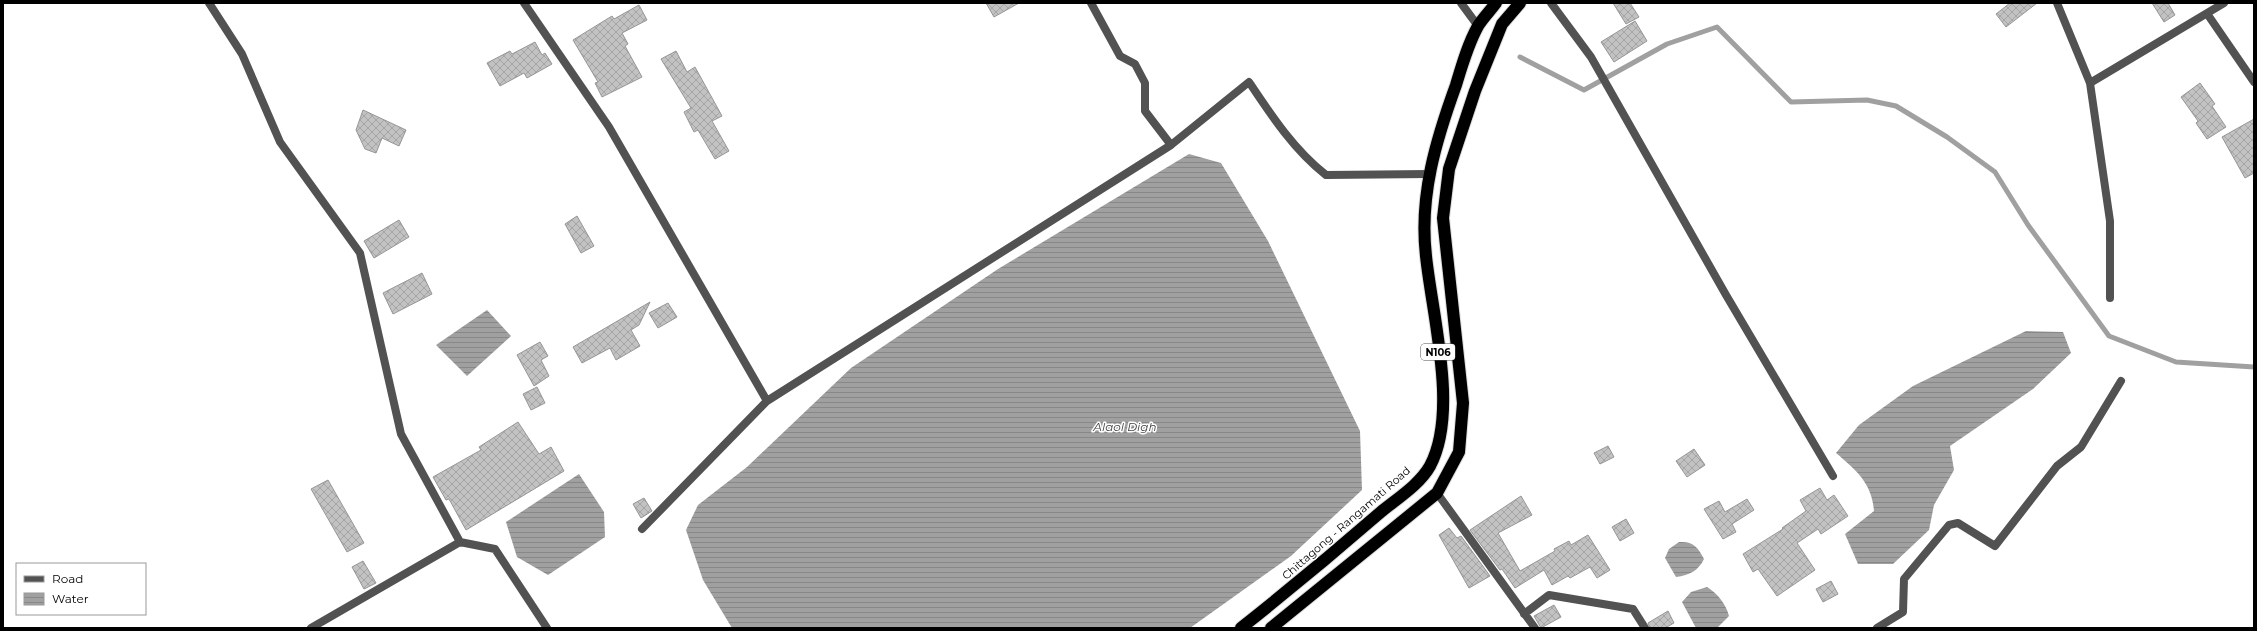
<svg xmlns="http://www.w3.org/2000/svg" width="2257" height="631" viewBox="0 0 2257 631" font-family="Montserrat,sans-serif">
<defs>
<pattern id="water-rules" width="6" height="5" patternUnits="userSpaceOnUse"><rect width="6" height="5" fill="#a0a0a0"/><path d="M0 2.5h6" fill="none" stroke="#888"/></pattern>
<pattern id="building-cross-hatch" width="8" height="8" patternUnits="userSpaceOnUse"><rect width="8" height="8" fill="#c2c2c2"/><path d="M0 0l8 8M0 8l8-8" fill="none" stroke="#a5a5a5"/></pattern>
</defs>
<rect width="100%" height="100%" fill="#fff"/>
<!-- water -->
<path fill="url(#water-rules)" d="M 1189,154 L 1221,163 L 1268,241 L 1360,431 L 1362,490 L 1291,556 L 1190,628 L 732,628 L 703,580 L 686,530 L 698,505 L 747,467 L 851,368 L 998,269 Z
M 487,310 L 511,336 L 467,376 L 436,345 Z
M 2026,331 L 2063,332 L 2071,353 L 2033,389 L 1950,446 L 1954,470 L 1934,505 L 1929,530 L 1893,564 L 1858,564 L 1845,534 L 1874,511 C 1872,483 1856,470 1836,453 L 1859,425 L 1913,386 Z
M 579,474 L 604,512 L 605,537 L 548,575 L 517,557 L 506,522 Z
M 1679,542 C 1693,541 1698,547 1704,559 C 1698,571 1690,575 1676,577 L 1665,558 L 1669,549 Z
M 1707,587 C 1718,594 1726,604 1729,616 L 1717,628 L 1696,628 L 1682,602 L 1691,592 Z"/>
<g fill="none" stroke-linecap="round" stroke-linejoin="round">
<!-- stream -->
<path stroke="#a0a0a0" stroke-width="5" d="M 1520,57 L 1584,90 L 1667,44 L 1717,27 L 1791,102 L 1867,100 L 1896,106 L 1947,137 L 1995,172 L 2028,225 L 2109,336 L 2176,362 L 2254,367"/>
</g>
<!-- building -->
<path fill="url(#building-cross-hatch)" stroke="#969696" d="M 986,3 L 1019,3 L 994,17 Z
M 1613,3 L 1630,3 L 1639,17 L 1626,24 Z
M 2010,3 L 2037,3 L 2006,27 L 1996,14 Z
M 2152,3 L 2168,3 L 2175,15 L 2164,22 Z
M 639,5 L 647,20 L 622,33 L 628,44 L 625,46 L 642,77 L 602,97 L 595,83 L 598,82 L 573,40 L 612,16 L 614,19 Z
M 1635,21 L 1647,41 L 1614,62 L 1601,42 Z
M 535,42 L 542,55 L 545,53 L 552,64 L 527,78 L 524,73 L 500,86 L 487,63 L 510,51 L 512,54 Z
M 676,51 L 687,72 L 695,67 L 722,116 L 712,121 L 729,151 L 715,159 L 698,130 L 694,132 L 684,112 L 691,108 L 661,59 Z
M 2200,83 L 2215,104 L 2212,106 L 2226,127 L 2207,139 L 2196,123 L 2198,121 L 2181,97 Z
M 363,110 L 406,130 L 399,146 L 382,138 L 376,153 L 365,149 L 356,130 Z
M 2254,119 L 2254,173 L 2245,178 L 2222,137 Z
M 577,216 L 594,246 L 581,253 L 565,224 Z
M 399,220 L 409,237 L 374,258 L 364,241 Z
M 422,273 L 432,294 L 393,314 L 383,293 Z
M 650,302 L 639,325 L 631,330 L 640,346 L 616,360 L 610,348 L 582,363 L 573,347 Z
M 668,303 L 677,317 L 658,328 L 649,313 Z
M 540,342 L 548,356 L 541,360 L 549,376 L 534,386 L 517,355 Z
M 537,387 L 545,403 L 531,410 L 523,394 Z
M 518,422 L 539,454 L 551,447 L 564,471 L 466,530 L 449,499 L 446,500 L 433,477 L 481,450 L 479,447 Z
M 1608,446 L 1614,457 L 1600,464 L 1594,453 Z
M 1694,449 L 1705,465 L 1687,477 L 1676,461 Z
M 328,480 L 364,543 L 347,552 L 311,489 Z
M 1820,488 L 1827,500 L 1834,495 L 1848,516 L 1821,534 L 1818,529 L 1797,543 L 1815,570 L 1777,596 L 1758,569 L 1753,572 L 1743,554 L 1783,529 L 1782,528 L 1806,511 L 1800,500 Z
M 1521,496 L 1532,515 L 1498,533 L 1520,571 L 1555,551 L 1554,549 L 1569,541 L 1571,545 L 1588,535 L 1610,570 L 1597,578 L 1590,567 L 1570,578 L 1568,576 L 1552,585 L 1544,570 L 1515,588 L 1502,569 L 1500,570 L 1470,530 Z
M 644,498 L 652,511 L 641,518 L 633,504 Z
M 1747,499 L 1754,510 L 1732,524 L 1736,532 L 1723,539 L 1704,509 L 1719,501 L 1725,512 Z
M 1626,519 L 1634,533 L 1620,541 L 1612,527 Z
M 1449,528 L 1457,538 L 1461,536 L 1490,576 L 1469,588 L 1439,535 Z
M 363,561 L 376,583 L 364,589 L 352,567 Z
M 1831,581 L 1838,594 L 1823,602 L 1816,589 Z
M 1554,605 L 1561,617 L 1541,628 L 1534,616 Z
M 1668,611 L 1674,623 L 1665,628 L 1650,628 L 1648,623 Z"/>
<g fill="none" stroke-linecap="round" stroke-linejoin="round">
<defs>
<path id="highway" d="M 1241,628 C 1289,590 1336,551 1382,511 C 1398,498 1420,484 1430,466 C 1459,412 1432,315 1426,256 C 1419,196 1436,140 1456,85 C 1462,65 1468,44 1478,26 C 1483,18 1490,11 1496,3
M 1271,628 L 1437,493 L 1459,452 L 1463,403 L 1443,218 L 1449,169 L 1475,91 L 1502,24 L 1520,3"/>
</defs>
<!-- highway casing -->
<use href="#highway" stroke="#dbdbdb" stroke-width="14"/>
<!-- street -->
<path stroke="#525252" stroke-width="8" d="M 209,3 L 242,54 L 280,142 L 360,253 L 401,434 L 460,542 L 495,549 L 547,628
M 524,3 L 609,127 L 767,401
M 1091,3 L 1120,56 L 1135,64 L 1145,83 L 1145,111 L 1171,145 L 1249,82 C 1271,115 1294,150 1326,175 L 1429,174
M 1461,3 L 1478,26
M 1551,3 L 1591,57 L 1726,295 L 1833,476
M 2057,3 L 2090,83 L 2110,221 L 2110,298
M 2208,15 L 2254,82
M 2090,83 L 2224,3
M 1437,493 L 1535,628
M 642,529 L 767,401 L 1171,145
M 1524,614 L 1549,595 L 1633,609 L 1645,628
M 311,628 L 460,542
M 1877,628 L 1903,612 L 1904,579 L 1949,525 L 1958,523 L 1995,546 L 2057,466 L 2081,447 L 2121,381"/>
<!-- highway -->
<use href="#highway" stroke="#000" stroke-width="12"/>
</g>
<g text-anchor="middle" stroke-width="3" stroke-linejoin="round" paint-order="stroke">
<!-- shield labels -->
<rect fill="#fff" stroke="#4c4c4c" stroke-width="1" x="1421" y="344" width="34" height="16" rx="3"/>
<g font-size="10" font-weight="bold" fill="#000">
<text x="1438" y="356">N106</text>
</g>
<!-- street labels -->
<g font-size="11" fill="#000" stroke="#fff">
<text transform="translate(1346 523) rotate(-41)" y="4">Chittagong - Rangamati Road</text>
</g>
<!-- water labels -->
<g font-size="12" font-style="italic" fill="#414141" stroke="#fff">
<text x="1125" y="431">Alaol Digh</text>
</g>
</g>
<!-- border -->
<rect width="2257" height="631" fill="none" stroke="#000000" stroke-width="8"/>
<!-- legend -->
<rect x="16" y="563" width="130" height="52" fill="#ffffff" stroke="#999999"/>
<rect x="24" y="576" width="20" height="6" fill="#525252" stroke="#999999"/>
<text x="52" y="583" font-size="12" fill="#000000">Road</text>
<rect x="24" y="593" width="20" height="12" fill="url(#water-rules)" stroke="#999999"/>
<text x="52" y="603" font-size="12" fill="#000000">Water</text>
</svg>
